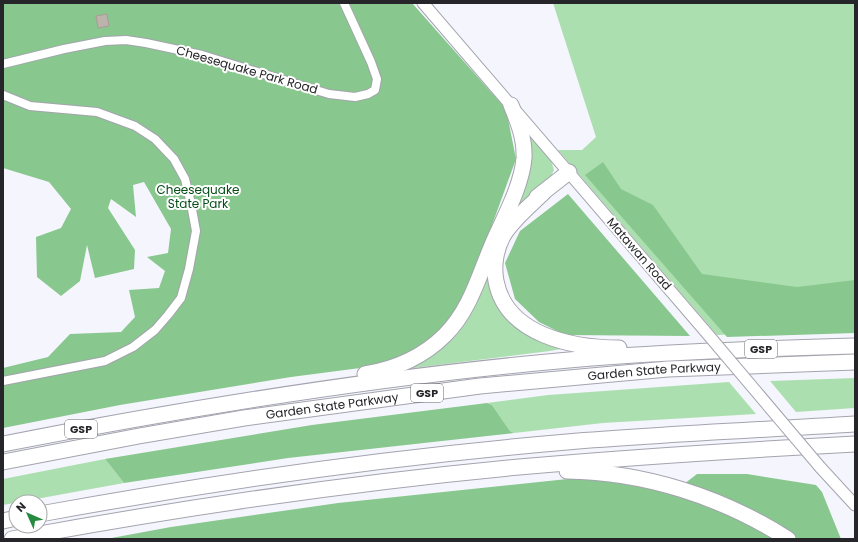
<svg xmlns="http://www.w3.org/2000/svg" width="858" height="542" viewBox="0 0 858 542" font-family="Poppins,sans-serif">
<rect width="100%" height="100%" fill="#f5f5fe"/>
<!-- green -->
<path fill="#acdfaf" d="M 553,3 L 855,3 L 855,329 L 717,335 L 558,150 L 582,150 L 596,137 Z
M 523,128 L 551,160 L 554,170 L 549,181 L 513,210 Z
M 496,244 L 503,306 L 571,347 L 550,351 L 397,370 Z
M 855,378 L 855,408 L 796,412 L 770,381 Z
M 729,382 L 756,414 L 603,423 L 514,433 L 510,431 L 492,405 L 487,403 L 548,395 Z
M 105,459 L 124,483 L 3,505 L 3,479 Z"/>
<!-- forest -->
<path fill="#88c78d" d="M 3,3 L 412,3 L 506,109 L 516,159 L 463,305 L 418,354 L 391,364 L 291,377 L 120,405 L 3,428 L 3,368 L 48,357 L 70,334 L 121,332 L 135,317 L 129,290 L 159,288 L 165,271 L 147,257 L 168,253 L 171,229 L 144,182 L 133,185 L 136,217 L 111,199 L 108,208 L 135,250 L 134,269 L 95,278 L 87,245 L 80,281 L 61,296 L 37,277 L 36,237 L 61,228 L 71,209 L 49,182 L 3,168 Z
M 603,162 L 621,189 L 653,205 L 702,274 L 797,287 L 855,280 L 855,333 L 727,337 L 585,175 Z
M 568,194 L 690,336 L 565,335 L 539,322 L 515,299 L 505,263 L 520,231 Z
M 487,403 L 492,405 L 510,431 L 514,433 L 288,458 L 124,483 L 105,459 L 312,425 Z
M 697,474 L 747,474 L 816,485 L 822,492 L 841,539 L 106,539 L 171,527 L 338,503 L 577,478 L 684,484 Z"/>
<!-- building -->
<path fill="#bdb3ad" stroke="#a69c96" d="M 107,14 L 109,26 L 98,28 L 96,16 Z"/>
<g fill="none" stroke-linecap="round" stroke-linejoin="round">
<defs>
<path id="street" d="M 3,64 L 64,49 L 105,41 L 126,40 L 146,43 L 202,55 L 329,94 L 355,97 L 368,94 L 375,90 L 377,79 L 371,62 L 344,3
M 3,95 L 30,106 L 97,112 L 135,126 L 155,139 L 174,159 L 185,179 L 191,204 L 196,231 L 189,269 L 181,298 L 168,315 L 155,330 L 133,347 L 105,361 L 3,381"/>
<path id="secondary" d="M 423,3 L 705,331
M 820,467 L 855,505"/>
<g id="highway">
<path d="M 544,192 C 531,205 512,220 503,236 C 496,249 493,266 496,281 C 506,335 572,348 619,348"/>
<path d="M 537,197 L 569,172"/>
<path d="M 365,374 C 395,369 424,356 445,335 C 472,308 480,271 495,238 C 506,214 522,184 524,158 C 525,139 518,122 511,105"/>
<path d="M 3,444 C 187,408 371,378 558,361 C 656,352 756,349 855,346"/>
<path id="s1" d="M 3,462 L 139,436 L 244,418 L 480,386 L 668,369 L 855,362"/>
<path d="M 567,471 C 645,472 722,497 788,539"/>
<path d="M 40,514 C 214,482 390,457 567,442 C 663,434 759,430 855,424"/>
<path d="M 3,521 L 16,518"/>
<path d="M 12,539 C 180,508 349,483 519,467 C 631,457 743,450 855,444"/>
</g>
</defs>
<!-- street casing -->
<use href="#street" stroke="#a3a4ae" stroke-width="10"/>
<!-- secondary casing -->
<use href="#secondary" stroke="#a3a4ae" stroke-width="13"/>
<!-- highway casing -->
<use href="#highway" stroke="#a3a4ae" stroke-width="17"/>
<!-- street -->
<use href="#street" stroke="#fff" stroke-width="8"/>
<!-- secondary -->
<use href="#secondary" stroke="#fff" stroke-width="11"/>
<!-- highway -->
<use href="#highway" stroke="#fff" stroke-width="15"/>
<defs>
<path id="secondary-bridge" d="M 705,331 L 820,467"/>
</defs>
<!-- secondary-bridge casing -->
<use href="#secondary-bridge" stroke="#a3a4ae" stroke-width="13" stroke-linecap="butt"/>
<!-- secondary-bridge -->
<use href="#secondary-bridge" stroke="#fff" stroke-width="11"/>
</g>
<g text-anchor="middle" stroke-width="4" stroke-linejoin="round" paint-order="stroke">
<!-- shield labels -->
<g fill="#fff" stroke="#67676a" stroke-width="1">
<rect x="745" y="340" width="32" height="18" rx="3"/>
<rect x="411" y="384" width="32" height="18" rx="3"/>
<rect x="65" y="420" width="32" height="18" rx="3"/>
</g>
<g font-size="11" font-weight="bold" fill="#26262a">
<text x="761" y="353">GSP</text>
<text x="427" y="397">GSP</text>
<text x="81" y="433">GSP</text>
</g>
<!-- street labels -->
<g font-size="12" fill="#26262a" stroke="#fff">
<text transform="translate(247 70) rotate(16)" y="4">Cheesequake Park Road</text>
<text transform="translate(639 254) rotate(49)" y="4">Matawan Road</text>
<text dy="4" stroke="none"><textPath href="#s1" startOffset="658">Garden State Parkway</textPath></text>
<text dy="4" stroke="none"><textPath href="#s1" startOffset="334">Garden State Parkway</textPath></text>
</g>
<!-- park labels -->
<g font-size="12" fill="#064e18" stroke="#fff">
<text x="198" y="194">Cheesequake<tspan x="198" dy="14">State Park</tspan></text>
</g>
</g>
<!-- border -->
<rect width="858" height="542" fill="none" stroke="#26262a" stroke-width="8"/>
<!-- north arrow -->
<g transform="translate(28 514) rotate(315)"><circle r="19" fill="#ffffff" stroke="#a8a8aa"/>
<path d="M0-3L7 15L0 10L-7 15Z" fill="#268a3f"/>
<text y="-6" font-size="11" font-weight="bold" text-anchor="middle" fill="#26262a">N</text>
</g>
</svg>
